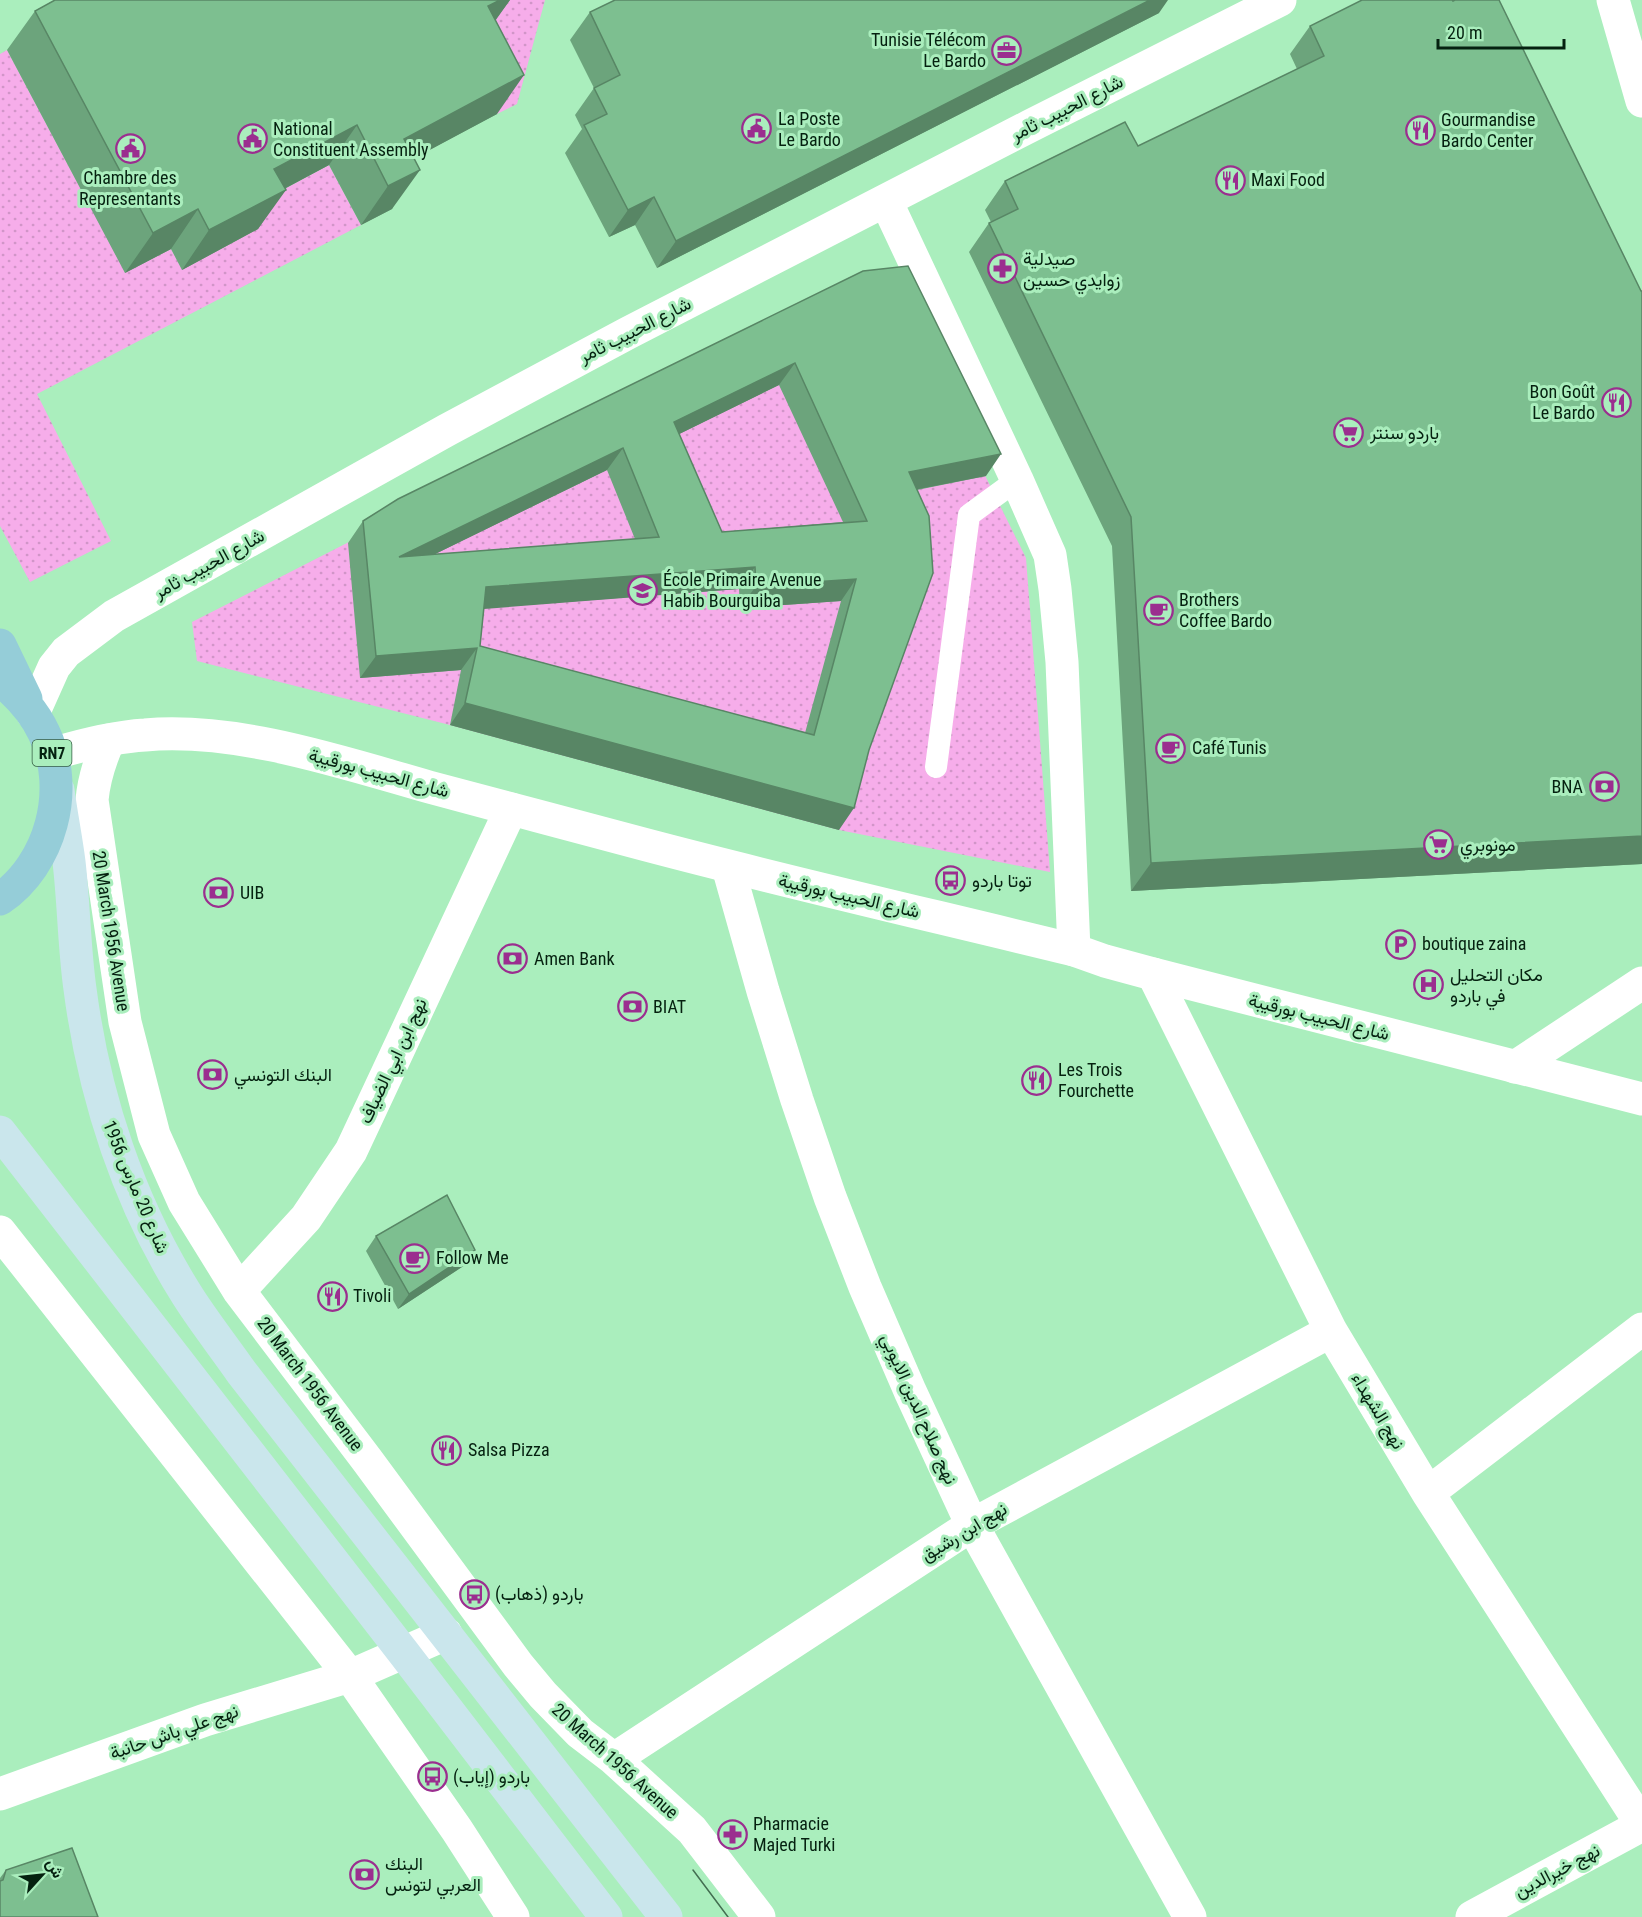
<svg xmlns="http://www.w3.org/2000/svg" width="1642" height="1917" viewBox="0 0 1642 1917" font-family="'Roboto Condensed',Vazirmatn,sans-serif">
<defs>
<pattern id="grass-dots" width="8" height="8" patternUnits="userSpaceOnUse" patternTransform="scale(1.5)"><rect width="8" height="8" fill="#f6adea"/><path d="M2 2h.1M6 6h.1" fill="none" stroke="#d195c8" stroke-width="1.8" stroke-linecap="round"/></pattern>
</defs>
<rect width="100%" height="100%" fill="#aaeebd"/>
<!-- grass -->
<path fill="url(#grass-dots)" d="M 472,0 L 545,0 L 517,104 L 497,114 L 461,45 Z
M 7,50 L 125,272 L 171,249 L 182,269 L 247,209 L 329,165 L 361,225 L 37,394 L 111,541 L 30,582 L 0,526 L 0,54 Z
M 892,288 L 1026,558 L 1050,872 L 839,830 L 450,725 L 197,661 L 192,622 L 347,543 L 383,521 Z"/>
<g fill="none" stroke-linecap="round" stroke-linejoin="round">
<!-- service -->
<path stroke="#fff" stroke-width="22" d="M 936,767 L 969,515 L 1017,480"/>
<!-- minor -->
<path stroke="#fff" stroke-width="33" d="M 1613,0 L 1642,101
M 886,201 L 1017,480 L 1050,555 L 1055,589 L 1062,662 L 1074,950
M 109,740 C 100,760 94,778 92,800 L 125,1022 L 154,1135 L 184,1202 L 239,1291 L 367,1460 L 518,1665 L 543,1695 L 580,1733 L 614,1759 L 692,1830 L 759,1917
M 728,867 L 763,991 L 797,1100 L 830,1197 L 865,1287 L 910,1391 L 972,1525 L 1190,1917
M 1153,974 L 1331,1331 L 1428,1493 L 1642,1825
M 1515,1067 L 1642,983
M 0,1232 L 350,1676 L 457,1830 L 513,1917
M 239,1291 L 306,1218 L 351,1151 L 511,809
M 1428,1493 L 1642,1329
M 614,1759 L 972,1525 L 1331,1331
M 0,1794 L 205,1720 L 350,1676 L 446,1634
M 1472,1917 L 1642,1825"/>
<!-- tertiary -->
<path stroke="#fff" stroke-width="33" d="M 33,714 L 54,667 L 66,652 L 114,616 L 447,430 L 628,333 L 1030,126 L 1280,0
M 52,754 C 82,745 113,737 145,735 C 237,727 341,762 429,787 C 500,806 572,825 643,844 C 786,882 931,915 1074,950 L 1105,961 L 1153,974 L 1642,1099"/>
<!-- secondary -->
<path stroke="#cae6ec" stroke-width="33" d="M 58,790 C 61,814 66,838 69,862 C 74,904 74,947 80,989 C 94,1097 129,1203 187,1295 C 204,1322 224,1347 242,1373 L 666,1917
M 0,1132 L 403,1652 L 606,1917"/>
<!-- primary -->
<path stroke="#95cdd8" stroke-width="33" d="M 0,645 L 26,699
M 0,680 C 18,694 34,712 44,733 C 71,789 51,864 0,899"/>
<!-- tram -->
<path stroke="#436e51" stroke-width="1.5" d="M 693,1870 L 728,1917"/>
</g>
<!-- wall -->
<path fill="#6ca47c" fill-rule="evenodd" d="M 55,0 L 510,0 L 495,20 L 497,114 L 414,158 L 392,209 L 361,225 L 329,165 L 285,188 L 258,229 L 182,270 L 171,249 L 125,273 L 7,50 L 35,11 Z
M 590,12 L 1159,13 L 657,268 L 635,225 L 609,237 L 565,153 L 582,129 L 575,115 L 594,88 L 570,40 Z
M 1310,26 L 1641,291 L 1642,291 L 1642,864 L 1131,891 L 1112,546 L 969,252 L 989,223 L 991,222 L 985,210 L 1005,181 L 1138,146 L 1297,69 L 1290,54 Z
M 863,271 L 986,476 L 917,490 L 839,830 L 450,725 L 461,670 L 360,678 L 348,543 L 363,521 ZM 779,385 L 843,522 L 722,532 L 679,434 ZM 607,470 L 635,539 L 435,554 ZM 739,589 L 740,608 L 841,601 L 805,733 L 480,646 L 484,608 Z
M 376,1236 L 475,1250 L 465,1265 L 398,1309 L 366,1251 Z
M 6,1870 L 0,1917 L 0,1878 Z"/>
<!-- shaded-wall -->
<path fill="#588665" d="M 500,0 L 510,0 L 488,31 L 488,6 Z
M 1150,0 L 1168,0 L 1159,13 L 657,268 L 676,241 Z
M 524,75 L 497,114 L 383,175 L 404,139 Z
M 357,125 L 329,165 L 247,209 L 274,169 Z
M 420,170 L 392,209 L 361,225 L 388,186 Z
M 286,190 L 258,229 L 182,270 L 209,230 Z
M 654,197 L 635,225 L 609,237 L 628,210 Z
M 198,209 L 171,249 L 125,273 L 153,233 Z
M 795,363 L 779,385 L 659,444 L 674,422 Z
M 623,448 L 607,470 L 384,579 L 399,557 Z
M 1001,454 L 986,476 L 893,494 L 909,472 Z
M 755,567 L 739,589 L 471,610 L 486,587 Z
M 856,579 L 841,601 L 740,608 L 756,586 Z
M 477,648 L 461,670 L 360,678 L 376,656 Z
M 465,703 L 854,808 L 839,830 L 450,725 Z
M 1642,836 L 1642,864 L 1131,891 L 1151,863 Z
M 475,1250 L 465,1265 L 398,1309 L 409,1294 Z"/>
<!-- building -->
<path fill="#7dbf90" stroke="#588665" stroke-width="1.5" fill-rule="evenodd" d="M 55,0 L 500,0 L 488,6 L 524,75 L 404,139 L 420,170 L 388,186 L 357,125 L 274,169 L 286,190 L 209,230 L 198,209 L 153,233 L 35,11 Z
M 615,0 L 1150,0 L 676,241 L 654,197 L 628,210 L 584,125 L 607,114 L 594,88 L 620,75 L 590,12 Z
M 1362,0 L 1452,0 L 1453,1 L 1455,0 L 1499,0 L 1641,291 L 1642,291 L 1642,836 L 1151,863 L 1131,517 L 989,223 L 1018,209 L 1005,181 L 1125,122 L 1138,146 L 1324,56 L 1310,26 Z
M 908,266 L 1001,454 L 909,472 L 929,516 L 933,573 L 869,750 L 854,808 L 465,703 L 477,648 L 376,656 L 363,521 L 398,499 L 863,271 ZM 795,363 L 867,521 L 722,532 L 674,422 ZM 623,448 L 659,537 L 399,557 ZM 755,567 L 756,586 L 856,579 L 814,735 L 480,646 L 486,587 Z
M 447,1195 L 475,1250 L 409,1294 L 376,1236 Z
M 72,1848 L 98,1917 L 0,1917 L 0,1881 L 3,1880 L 6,1870 Z"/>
<!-- icons -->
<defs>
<symbol id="office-ring" viewBox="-11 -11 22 22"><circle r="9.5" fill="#aaeebd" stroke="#9b2e8f" stroke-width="1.5"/><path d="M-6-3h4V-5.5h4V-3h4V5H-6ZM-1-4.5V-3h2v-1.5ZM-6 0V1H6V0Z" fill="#9b2e8f"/></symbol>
<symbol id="civic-ring" viewBox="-11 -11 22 22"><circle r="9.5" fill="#aaeebd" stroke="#9b2e8f" stroke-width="1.5"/><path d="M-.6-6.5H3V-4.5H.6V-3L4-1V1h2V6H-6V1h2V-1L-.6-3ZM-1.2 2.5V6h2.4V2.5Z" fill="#9b2e8f"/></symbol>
<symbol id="restaurant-ring" viewBox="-11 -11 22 22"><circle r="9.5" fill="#aaeebd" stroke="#9b2e8f" stroke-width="1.5"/><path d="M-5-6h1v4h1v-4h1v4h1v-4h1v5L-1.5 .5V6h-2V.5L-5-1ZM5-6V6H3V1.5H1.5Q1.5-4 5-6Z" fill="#9b2e8f"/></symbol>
<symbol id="pharmacy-ring" viewBox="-11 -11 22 22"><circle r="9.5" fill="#aaeebd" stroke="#9b2e8f" stroke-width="1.5"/><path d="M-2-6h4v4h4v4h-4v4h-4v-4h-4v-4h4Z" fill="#9b2e8f"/></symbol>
<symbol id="supermarket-ring" viewBox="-11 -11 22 22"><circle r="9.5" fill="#aaeebd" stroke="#9b2e8f" stroke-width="1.5"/><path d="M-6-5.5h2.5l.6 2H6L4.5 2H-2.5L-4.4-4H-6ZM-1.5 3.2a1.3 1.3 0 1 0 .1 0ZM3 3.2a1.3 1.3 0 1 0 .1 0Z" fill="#9b2e8f"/></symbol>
<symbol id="school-ring" viewBox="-11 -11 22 22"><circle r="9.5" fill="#aaeebd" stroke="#9b2e8f" stroke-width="1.5"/><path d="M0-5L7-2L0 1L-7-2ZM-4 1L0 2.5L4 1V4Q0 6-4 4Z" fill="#9b2e8f"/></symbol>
<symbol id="cafe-ring" viewBox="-11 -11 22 22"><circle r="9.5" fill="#aaeebd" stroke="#9b2e8f" stroke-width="1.5"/><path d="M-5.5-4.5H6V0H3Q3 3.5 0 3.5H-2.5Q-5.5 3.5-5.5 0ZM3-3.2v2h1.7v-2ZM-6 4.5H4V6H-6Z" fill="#9b2e8f"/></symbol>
<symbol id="bank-ring" viewBox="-11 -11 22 22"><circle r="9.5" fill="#aaeebd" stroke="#9b2e8f" stroke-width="1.5"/><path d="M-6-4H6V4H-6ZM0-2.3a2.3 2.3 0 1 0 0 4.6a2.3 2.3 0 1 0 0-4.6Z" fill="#9b2e8f"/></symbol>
<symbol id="bus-ring" viewBox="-11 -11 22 22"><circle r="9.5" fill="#aaeebd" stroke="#9b2e8f" stroke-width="1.5"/><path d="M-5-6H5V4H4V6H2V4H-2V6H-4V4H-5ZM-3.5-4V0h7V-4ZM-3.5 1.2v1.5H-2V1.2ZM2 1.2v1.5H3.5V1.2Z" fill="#9b2e8f"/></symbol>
<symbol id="parking-ring" viewBox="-11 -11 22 22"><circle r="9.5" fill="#aaeebd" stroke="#9b2e8f" stroke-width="1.5"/><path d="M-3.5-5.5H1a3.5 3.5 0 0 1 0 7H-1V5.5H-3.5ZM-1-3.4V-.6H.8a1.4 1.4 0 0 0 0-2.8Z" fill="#9b2e8f"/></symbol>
<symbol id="hospital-ring" viewBox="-11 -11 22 22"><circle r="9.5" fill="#aaeebd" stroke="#9b2e8f" stroke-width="1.5"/><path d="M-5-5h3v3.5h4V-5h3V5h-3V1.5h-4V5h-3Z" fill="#9b2e8f"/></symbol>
</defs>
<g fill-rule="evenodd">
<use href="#office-ring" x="990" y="34" width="33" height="33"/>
<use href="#civic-ring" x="740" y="112" width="33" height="33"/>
<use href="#restaurant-ring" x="1404" y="114" width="33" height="33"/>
<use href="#civic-ring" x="236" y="122" width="33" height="33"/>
<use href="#civic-ring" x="114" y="132" width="33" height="33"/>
<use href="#restaurant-ring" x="1214" y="164" width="33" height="33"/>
<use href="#pharmacy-ring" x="986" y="252" width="33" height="33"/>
<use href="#restaurant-ring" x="1600" y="386" width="33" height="33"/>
<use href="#supermarket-ring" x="1332" y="416" width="33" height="33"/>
<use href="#school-ring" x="626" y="574" width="33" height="33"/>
<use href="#cafe-ring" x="1142" y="594" width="33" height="33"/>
<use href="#cafe-ring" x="1154" y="732" width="33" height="33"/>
<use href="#bank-ring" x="1588" y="770" width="33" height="33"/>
<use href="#supermarket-ring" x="1422" y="828" width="33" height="33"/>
<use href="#bus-ring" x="934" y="864" width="33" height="33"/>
<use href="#bank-ring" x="202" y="876" width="33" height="33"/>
<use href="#parking-ring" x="1384" y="928" width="33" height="33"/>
<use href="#bank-ring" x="496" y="942" width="33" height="33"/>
<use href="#hospital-ring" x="1412" y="968" width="33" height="33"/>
<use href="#bank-ring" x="616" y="990" width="33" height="33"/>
<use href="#bank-ring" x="196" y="1058" width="33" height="33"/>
<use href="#restaurant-ring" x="1020" y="1064" width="33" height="33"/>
<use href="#cafe-ring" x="398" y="1242" width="33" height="33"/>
<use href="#restaurant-ring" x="316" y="1280" width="33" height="33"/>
<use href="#restaurant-ring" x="430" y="1434" width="33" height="33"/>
<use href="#bus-ring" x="458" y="1578" width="33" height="33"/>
<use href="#bus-ring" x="416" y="1760" width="33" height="33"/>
<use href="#pharmacy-ring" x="716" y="1818" width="33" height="33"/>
<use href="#bank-ring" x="348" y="1858" width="33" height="33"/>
</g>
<g text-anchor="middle" stroke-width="6" stroke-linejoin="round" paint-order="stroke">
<!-- shield labels -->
<rect fill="#aaeebd" stroke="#365e44" stroke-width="1.5" x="32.5" y="740" width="39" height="26" rx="4.5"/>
<g font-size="16" font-weight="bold" fill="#052110">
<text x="52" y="759">RN7</text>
</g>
<!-- poi labels -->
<g font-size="18" fill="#052110" stroke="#aaeebd" text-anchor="start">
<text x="986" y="46" text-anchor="end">Tunisie Télécom<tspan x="986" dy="21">Le Bardo</tspan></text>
<text x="778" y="125">La Poste<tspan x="778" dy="21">Le Bardo</tspan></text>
<text x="1441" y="126">Gourmandise<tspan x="1441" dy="21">Bardo Center</tspan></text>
<text x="273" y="135">National<tspan x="273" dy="21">Constituent Assembly</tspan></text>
<text x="130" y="184" text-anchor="middle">Chambre des<tspan x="130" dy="21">Representants</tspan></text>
<text x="1251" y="186">Maxi Food</text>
<text x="1023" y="265">صيدلية<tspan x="1023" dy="21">زوايدي حسين</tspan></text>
<text x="1595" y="398" text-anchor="end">Bon Goût<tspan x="1595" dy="21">Le Bardo</tspan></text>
<text x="1370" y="439">باردو سنتر</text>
<text x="663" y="586">École Primaire Avenue<tspan x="663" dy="21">Habib Bourguiba</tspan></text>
<text x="1179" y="606">Brothers<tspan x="1179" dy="21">Coffee Bardo</tspan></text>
<text x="1192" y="754">Café Tunis</text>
<text x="1583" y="793" text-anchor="end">BNA</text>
<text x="1460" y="851">مونوبري</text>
<text x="972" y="887">توتا باردو</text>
<text x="240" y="899">UIB</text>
<text x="1422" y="950">boutique zaina</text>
<text x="534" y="965">Amen Bank</text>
<text x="1450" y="981">مكان التحليل<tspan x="1450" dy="21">في باردو</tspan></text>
<text x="653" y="1013">BIAT</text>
<text x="1058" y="1076">Les Trois<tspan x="1058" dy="21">Fourchette</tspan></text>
<text x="234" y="1081">البنك التونسي</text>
<text x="436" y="1264">Follow Me</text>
<text x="353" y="1302">Tivoli</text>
<text x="468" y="1456">Salsa Pizza</text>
<text x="495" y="1600">باردو (ذهاب)</text>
<text x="453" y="1783">باردو (إياب)</text>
<text x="753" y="1830">Pharmacie<tspan x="753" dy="21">Majed Turki</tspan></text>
<text x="385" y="1870">البنك<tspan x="385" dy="21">العربي لتونس</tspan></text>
</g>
<!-- street labels -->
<g font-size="18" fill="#052110" stroke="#aaeebd">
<text transform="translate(1067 108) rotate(-27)" y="6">شارع الحبيب ثامر</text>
<text transform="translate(635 330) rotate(-27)" y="6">شارع الحبيب ثامر</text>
<text transform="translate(209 564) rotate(-29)" y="6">شارع الحبيب ثامر</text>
<text transform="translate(379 773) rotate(15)" y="6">شارع الحبيب بورقيبة</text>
<text transform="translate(849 896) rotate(13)" y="6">شارع الحبيب بورقيبة</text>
<text transform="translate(111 931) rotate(81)" y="6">20 March 1956 Avenue</text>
<text transform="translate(1319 1017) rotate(14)" y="6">شارع الحبيب بورقيبة</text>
<text transform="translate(393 1061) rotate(-65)" y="6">نهج ابن ابي الضياف</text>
<text transform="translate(136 1187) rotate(67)" y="6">شارع 20 مارس 1956</text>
<text transform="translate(310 1384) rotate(53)" y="6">20 March 1956 Avenue</text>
<text transform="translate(919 1409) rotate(66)" y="6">نهج صلاح الدين الايوبي</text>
<text transform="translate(1378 1411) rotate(59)" y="6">نهج الشهداء</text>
<text transform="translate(964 1532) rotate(-31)" y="6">نهج ابن رشيق</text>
<text transform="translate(174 1732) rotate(-19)" y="6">نهج علي باش حانبة</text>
<text transform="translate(615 1761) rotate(42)" y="6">20 March 1956 Avenue</text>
<text transform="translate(1557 1871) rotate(-28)" y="6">نهج خيرالدين</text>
</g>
</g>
<!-- north arrow -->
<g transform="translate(42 1875) rotate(63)" stroke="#aaeebd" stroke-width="4.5" paint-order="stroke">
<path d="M0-4.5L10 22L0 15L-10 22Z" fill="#052110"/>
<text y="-9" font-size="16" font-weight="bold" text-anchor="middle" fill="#052110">ش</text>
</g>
<!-- scale -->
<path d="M1438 39v9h126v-9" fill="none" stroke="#052110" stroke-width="3"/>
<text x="1447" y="39" font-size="18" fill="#052110" stroke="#aaeebd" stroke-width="4.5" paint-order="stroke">20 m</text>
</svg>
